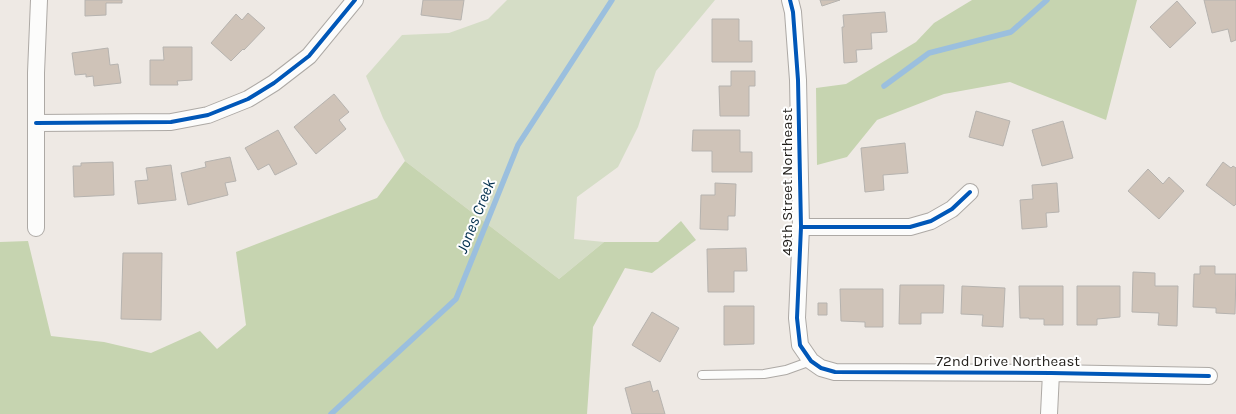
<svg xmlns="http://www.w3.org/2000/svg" width="1236" height="414" viewBox="0 0 1236 414" font-family="Karla,sans-serif">
<rect width="100%" height="100%" fill="#eee9e4"/>
<!-- green -->
<path fill="#d5ddc6" d="M 507,0 L 715,0 L 656,71 L 638,127 L 618,167 L 577,197 L 574,239 L 604,242 L 559,279 L 405,161 L 383,118 L 366,76 L 402,35 L 449,33 L 488,19 Z"/>
<!-- forest -->
<path fill="#c6d4b0" d="M 972,0 L 1137,0 L 1106,120 L 1010,82 L 944,94 L 877,120 L 847,157 L 817,165 L 816,88 L 846,84 L 916,42 L 934,23 Z
M 405,161 L 559,279 L 604,242 L 658,242 L 681,221 L 696,240 L 652,273 L 625,268 L 593,327 L 587,414 L 0,414 L 0,242 L 28,241 L 51,336 L 104,342 L 151,353 L 200,331 L 217,349 L 246,325 L 236,252 L 377,198 Z"/>
<g fill="none" stroke-linecap="round" stroke-linejoin="round">
<!-- stream -->
<path stroke="#9bbfde" stroke-width="5.5" d="M 884,86 L 929,53 L 1011,32 L 1047,0
M 331,414 L 456,299 L 518,145 L 612,0"/>
</g>
<!-- building -->
<path fill="#cfc3b8" stroke="#b6b3af" d="M 85,0 L 122,0 L 122,3 L 106,3 L 106,15 L 85,16 Z
M 423,0 L 464,0 L 461,20 L 421,15 Z
M 820,0 L 840,0 L 822,6 Z
M 1204,0 L 1236,0 L 1236,40 L 1231,42 L 1228,29 L 1212,33 Z
M 1177,1 L 1196,23 L 1170,48 L 1150,27 Z
M 885,12 L 887,32 L 871,33 L 872,49 L 856,50 L 857,62 L 844,63 L 842,27 L 844,27 L 843,15 Z
M 248,13 L 265,28 L 244,50 L 243,49 L 231,61 L 211,43 L 236,14 L 242,20 Z
M 712,19 L 739,19 L 739,41 L 752,41 L 752,62 L 712,62 Z
M 163,47 L 192,47 L 192,80 L 177,81 L 178,85 L 150,85 L 150,60 L 164,60 Z
M 108,48 L 110,65 L 118,64 L 121,83 L 94,86 L 93,76 L 86,77 L 86,74 L 75,75 L 72,53 Z
M 731,71 L 755,71 L 755,86 L 749,86 L 749,116 L 720,116 L 719,86 L 731,86 Z
M 334,94 L 349,112 L 339,120 L 346,129 L 316,154 L 294,127 Z
M 976,111 L 1010,121 L 1003,146 L 969,137 Z
M 1063,121 L 1073,158 L 1042,166 L 1032,130 Z
M 278,130 L 297,164 L 275,175 L 269,164 L 258,170 L 245,148 Z
M 693,130 L 740,130 L 740,152 L 752,152 L 752,172 L 712,172 L 712,151 L 692,151 Z
M 905,143 L 908,173 L 883,175 L 884,190 L 865,192 L 861,148 Z
M 230,157 L 236,181 L 225,183 L 228,195 L 188,205 L 181,173 L 206,167 L 205,162 Z
M 113,162 L 114,195 L 74,197 L 73,166 L 81,166 L 81,163 Z
M 1223,162 L 1231,168 L 1233,166 L 1236,168 L 1236,204 L 1234,206 L 1206,185 Z
M 171,165 L 176,200 L 138,204 L 135,181 L 148,180 L 146,168 Z
M 1148,169 L 1163,184 L 1169,177 L 1184,191 L 1159,219 L 1128,191 Z
M 715,183 L 736,184 L 735,216 L 728,216 L 728,230 L 700,229 L 701,195 L 715,195 Z
M 1057,183 L 1059,212 L 1046,213 L 1047,227 L 1022,229 L 1020,200 L 1033,199 L 1032,185 Z
M 746,248 L 747,271 L 734,271 L 734,292 L 708,292 L 707,249 Z
M 123,253 L 162,253 L 161,320 L 121,319 Z
M 1200,266 L 1215,266 L 1215,274 L 1236,274 L 1235,314 L 1216,313 L 1216,308 L 1193,307 L 1194,274 L 1200,274 Z
M 1133,272 L 1155,273 L 1155,286 L 1178,286 L 1177,326 L 1158,325 L 1159,313 L 1132,312 Z
M 900,285 L 944,285 L 943,313 L 921,313 L 921,324 L 899,324 Z
M 962,286 L 1005,288 L 1003,327 L 982,326 L 983,315 L 961,314 Z
M 1019,286 L 1063,286 L 1063,325 L 1044,325 L 1044,319 L 1029,319 L 1029,318 L 1020,318 Z
M 1077,286 L 1120,286 L 1120,317 L 1097,319 L 1097,325 L 1077,325 Z
M 840,289 L 883,289 L 883,327 L 865,327 L 865,322 L 841,321 Z
M 818,303 L 827,303 L 827,315 L 818,315 Z
M 724,306 L 754,306 L 754,344 L 724,345 Z
M 652,312 L 679,328 L 660,362 L 632,345 Z
M 650,381 L 653,392 L 658,390 L 665,414 L 632,414 L 625,388 Z"/>
<g fill="none" stroke-linecap="round" stroke-linejoin="round">
<defs>
<path id="lane" d="M 702,375 L 764,374 L 786,370 L 811,361"/>
<path id="street" d="M 790,0 L 793,12 L 798,80 L 801,227 L 797,318 L 800,345 L 811,361 L 821,368 L 835,372 L 1051,373 L 1209,376
M 36,123 L 171,122 L 208,115 L 248,99 L 274,83 L 309,56 L 355,0
M 801,227 L 910,227 L 931,221 L 952,209 L 970,192
M 36,228 L 36,73 L 39,0
M 1049,414 L 1051,373"/>
</defs>
<!-- lane casing -->
<use href="#lane" stroke="#ada9a5" stroke-width="10"/>
<!-- street casing -->
<use href="#street" stroke="#ada9a5" stroke-width="18"/>
<!-- lane -->
<use href="#lane" stroke="#fcfcfb" stroke-width="8"/>
<!-- street -->
<use href="#street" stroke="#fcfcfb" stroke-width="16"/>
<defs>
<path id="cycleway" d="M 790,0 L 793,12 L 798,80 L 801,227 L 797,318 L 800,345 L 811,361 L 821,368 L 835,372 L 1051,373 L 1209,376
M 36,123 L 171,122 L 208,115 L 248,99 L 274,83 L 309,56 L 355,0
M 801,227 L 910,227 L 931,221 L 952,209 L 970,192"/>
</defs>
<!-- cycleway casing -->
<use href="#cycleway" stroke="#fff" stroke-width="6"/>
<!-- cycleway -->
<use href="#cycleway" stroke="#0057b8" stroke-width="4"/>
</g>
<g text-anchor="middle" stroke-width="4" stroke-linejoin="round" paint-order="stroke">
<!-- street labels -->
<g font-size="15" fill="#221f1b" stroke="#fff">
<text transform="translate(787 182) rotate(-90)" y="5">49th Street Northeast</text>
<text x="1008" y="366">72nd Drive Northeast</text>
</g>
<!-- water labels -->
<g font-size="16" font-style="italic" fill="#04314f" stroke="#fff">
<text transform="translate(475 216) rotate(-68)" y="6">Jones Creek</text>
</g>
</g>
</svg>
